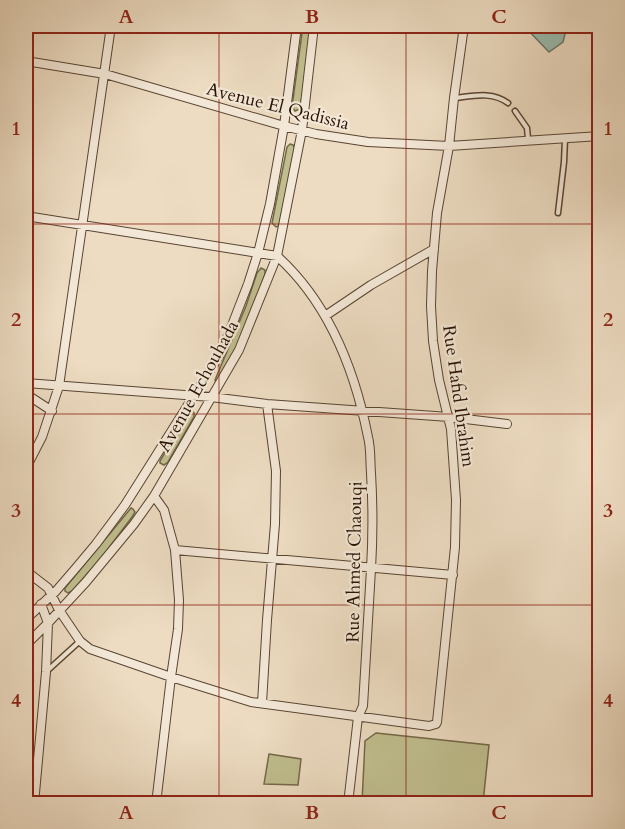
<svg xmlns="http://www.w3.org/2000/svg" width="625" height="829" viewBox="0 0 625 829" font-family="Cardo,serif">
<rect width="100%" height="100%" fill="#eddcc2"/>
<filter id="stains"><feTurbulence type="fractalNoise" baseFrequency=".00333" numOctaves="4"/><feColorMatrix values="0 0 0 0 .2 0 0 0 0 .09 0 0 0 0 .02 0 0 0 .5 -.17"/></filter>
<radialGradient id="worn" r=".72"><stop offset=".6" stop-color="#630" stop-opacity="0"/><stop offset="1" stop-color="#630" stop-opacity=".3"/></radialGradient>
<!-- green -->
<path fill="#c0be8e" stroke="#746848" stroke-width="1.5" d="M 303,26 L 312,26 L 300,109 L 295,111 L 292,107 Z
M 290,144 L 293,145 L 295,148 L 279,226 L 276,227 L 272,223 L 287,147 Z
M 261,268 L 265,270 L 265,274 L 240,344 L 216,383 L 215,380 L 246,306 L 257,273 Z
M 192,411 L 194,413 L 194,417 L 168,462 L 164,465 L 160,463 L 160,461 L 188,413 Z
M 131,508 L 133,509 L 135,512 L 132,517 L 102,557 L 72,591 L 68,593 L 65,591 L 65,588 Z
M 376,733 L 489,745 L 483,803 L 362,803 L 365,741 Z
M 269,754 L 301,759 L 298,785 L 264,784 Z"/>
<!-- water -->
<path fill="#9abcaf" stroke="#6c786a" stroke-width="1.5" d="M 524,26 L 567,26 L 563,42 L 549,52 Z"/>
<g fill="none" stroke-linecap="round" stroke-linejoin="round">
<defs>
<path id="service" d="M 454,98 C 473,96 492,91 508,103
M 515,111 L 527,128 L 528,139
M 558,213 L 564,162 L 565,139
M 47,671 L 80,641"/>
<path id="minor" d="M 26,61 L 105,74 L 284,126 L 316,134 L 368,142 L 449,146 L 600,136
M 26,216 L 277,256 C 328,302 355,371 368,437 C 371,448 370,461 371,473 C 373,507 373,536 371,569 C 368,615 366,661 363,706 L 358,717 L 348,804
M 325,316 L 371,285 L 434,249
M 26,383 L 211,397 L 267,404 L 449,417 L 507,424
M 26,394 L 52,411
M 26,468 L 42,437 L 59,386 L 111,26
M 154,496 L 164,510 L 175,550 L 179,600 L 178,629 L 171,677 L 156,804
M 175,550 L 453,575
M 26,571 L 48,588 L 59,610 L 80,641 L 90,649 L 171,677 L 251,702 L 429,726 L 436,724 L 437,722 L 455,547 L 456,500 L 451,429 L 439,380 L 433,341 L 431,306 L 432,271 L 437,213 L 449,146 L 454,98 L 464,26
M 26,619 L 56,591 L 75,569 L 96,544 L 125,505 L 222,351 L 248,284 L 258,253 L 270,204 L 284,126 L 297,26
M 26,645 L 48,623 L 86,582 L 134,524 L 154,496 L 239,350 L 277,256 L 302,130 L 314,26
M 262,703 L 267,620 L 275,524 L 276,471 L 267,404
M 34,804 L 46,672 L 48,623 L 41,604"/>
</defs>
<!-- service casing -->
<use href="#service" stroke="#594432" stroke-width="7"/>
<!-- minor casing -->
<use href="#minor" stroke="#594432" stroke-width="10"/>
<!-- service -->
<use href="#service" stroke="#f3e8d7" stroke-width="4"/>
<!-- minor -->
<use href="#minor" stroke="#f3e8d7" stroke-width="8"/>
</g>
<!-- grid -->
<path fill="none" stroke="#8f2418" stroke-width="1.5" stroke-opacity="0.55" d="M 219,26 L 219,804M 406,26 L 406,804M 26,224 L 600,224M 26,414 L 600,414M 26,605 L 600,605"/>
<g text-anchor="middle" stroke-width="4.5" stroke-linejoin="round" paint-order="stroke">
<!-- street labels -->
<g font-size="18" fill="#281102" stroke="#f3e8d7">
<text transform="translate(278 106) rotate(14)" y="6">Avenue El Qadissia</text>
<text transform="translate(198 386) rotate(-61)" y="6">Avenue Echouhada</text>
<text transform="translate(459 396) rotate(82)" y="6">Rue Hafid Ibrahim</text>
<text transform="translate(354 562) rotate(-89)" y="6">Rue Ahmed Chaouqi</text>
</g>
</g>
<!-- margin -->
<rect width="625" height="829" fill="none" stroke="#eddcc2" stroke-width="66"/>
<rect x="33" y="33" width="559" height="763" fill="none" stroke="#8f2418" stroke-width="2"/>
<g font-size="20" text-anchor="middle" font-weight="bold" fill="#8f2418">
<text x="126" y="23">A</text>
<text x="312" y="23">B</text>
<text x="499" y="23">C</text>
<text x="16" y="135">1</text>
<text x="608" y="135">1</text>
<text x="16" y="326">2</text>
<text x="608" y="326">2</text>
<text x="16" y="517">3</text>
<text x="608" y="517">3</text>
<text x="16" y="707">4</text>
<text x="608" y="707">4</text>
<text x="126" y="819">A</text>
<text x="312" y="819">B</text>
<text x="499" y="819">C</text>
</g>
<rect width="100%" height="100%" filter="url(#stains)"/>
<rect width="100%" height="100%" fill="url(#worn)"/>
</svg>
